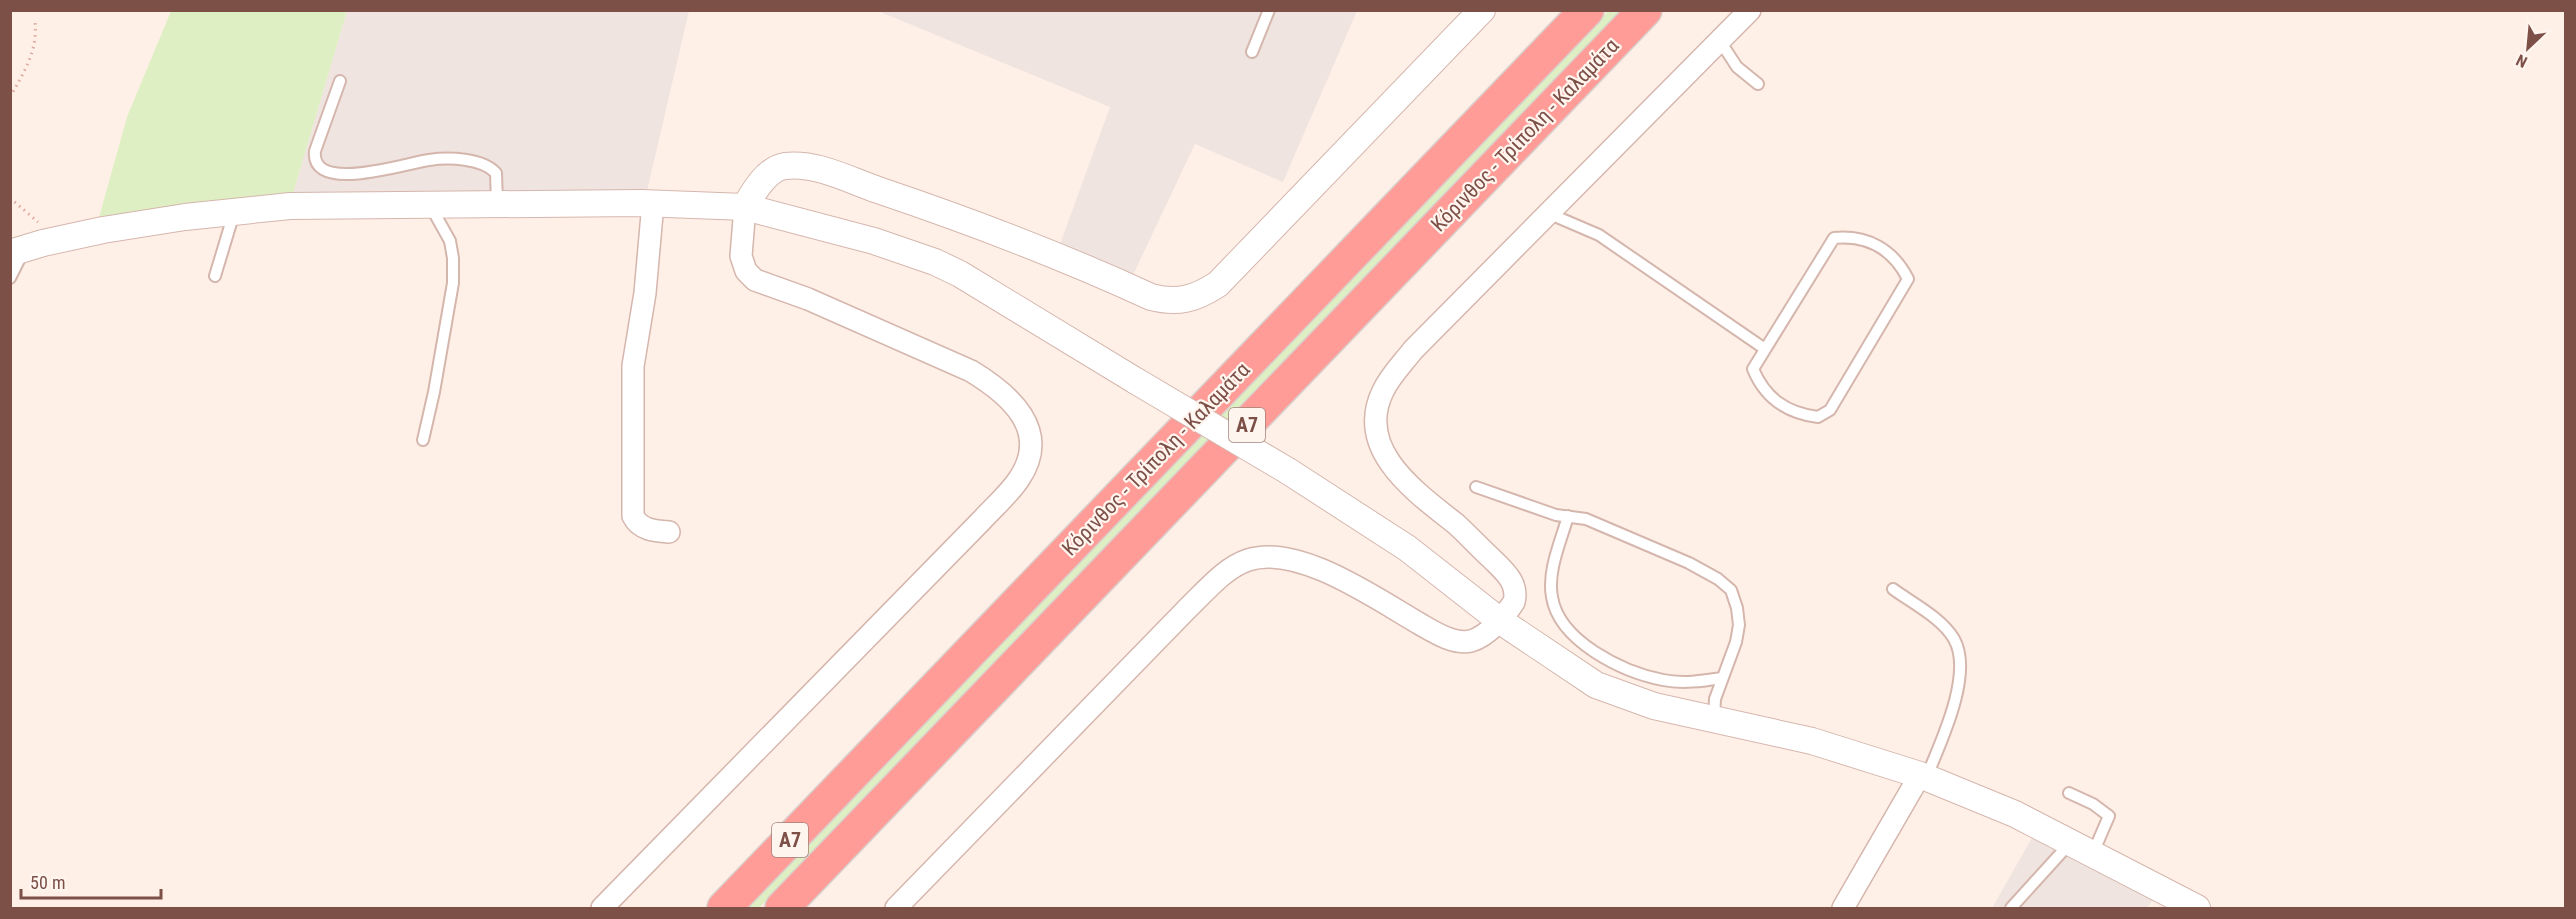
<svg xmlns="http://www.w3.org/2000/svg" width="2576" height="919" viewBox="0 0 2576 919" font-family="'Roboto Condensed',sans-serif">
<rect width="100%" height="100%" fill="#fff0e7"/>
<!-- industrial -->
<path fill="#efe4e0" d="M 347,11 L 689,11 L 647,191 L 291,200 Z
M 878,11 L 1357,11 L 1283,182 L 1195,144 L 1133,275 L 1060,244 L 1110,107 Z
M 2033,836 L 2155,897 L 2147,908 L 1992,908 Z"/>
<!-- green -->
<path fill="#deefc3" d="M 171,11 L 347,11 L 291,200 L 98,221 L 127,117 Z
M 1608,11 L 1622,11 L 759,908 L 745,908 Z"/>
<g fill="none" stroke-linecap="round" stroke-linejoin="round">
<defs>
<path id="service" d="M 1720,41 L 1737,67 L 1758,84
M 1252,52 L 1269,10
M 340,81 L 315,151 C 310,195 406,163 429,160 C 449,157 482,158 496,173 L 497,203
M 1550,214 L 1599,235 L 1765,349
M 1834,238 C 1867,235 1893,249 1908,279 L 1830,410 L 1818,417 C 1786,413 1765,398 1753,369 Z
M 215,276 L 234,213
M 10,278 L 23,252
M 423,440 L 434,392 L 453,283 L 453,258 L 450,241 L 431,207
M 1476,487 L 1556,515 L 1586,519 L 1689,563 L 1718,579 L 1731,590 L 1737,608 L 1739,625 L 1736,642 L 1715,699 L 1714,718
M 1568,516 C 1561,541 1547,571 1552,597 C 1559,641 1622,672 1663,680 C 1682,684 1703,681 1722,678
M 1893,589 C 1912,603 1942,618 1954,639 C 1974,674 1940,744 1926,778
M 2069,793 L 2093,804 L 2109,816 L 2093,853
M 2011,908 L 2071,842"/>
<path id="minor" d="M 653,203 L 645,293 L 633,366 L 633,516 C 640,530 655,531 669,532
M 602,908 L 982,520 C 994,507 1009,494 1019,479 C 1052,430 1009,394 971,371 L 808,299 L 755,280 L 746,271 L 741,256 L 745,207
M 896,908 L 1187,609 C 1205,592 1224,568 1248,560 C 1298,543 1378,600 1420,624 C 1434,632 1454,645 1471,641 C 1488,636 1505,616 1514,602 C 1519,583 1504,571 1492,559 C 1480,548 1468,535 1456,524 C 1417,493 1354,450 1383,391 C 1390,376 1403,363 1413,350 L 1750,10
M 1843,908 L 1920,775"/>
<path id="tertiary" d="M 745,207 C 753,193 766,169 785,166 C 816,162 849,180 878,190 C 970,221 1062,256 1151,297 C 1178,304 1195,299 1218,284 L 1482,10
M 10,253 L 43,243 L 103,230 L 185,217 L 290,206 L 641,203 L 745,207 L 874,241 L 935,262 L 960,274 L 1136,381
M 1288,471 L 1407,548 L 1499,620 L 1596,685 L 1654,706 L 1812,741 L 1920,775 L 2015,814 L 2197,908"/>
<path id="motorway" d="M 724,908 L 1587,10
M 782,908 L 1645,10"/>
</defs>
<!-- service casing -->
<use href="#service" stroke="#d5b6ad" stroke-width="14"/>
<!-- minor casing -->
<use href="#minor" stroke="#d5b6ad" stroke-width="24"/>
<!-- tertiary casing -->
<use href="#tertiary" stroke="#d5b6ad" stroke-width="28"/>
<!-- motorway casing -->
<use href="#motorway" stroke="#dacecb" stroke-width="36"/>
<!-- path -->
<path stroke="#dda89d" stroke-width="3" stroke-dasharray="1.5 4.5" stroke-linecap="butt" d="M 10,97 C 24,72 38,51 35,22
M 10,198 L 38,222"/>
<!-- service -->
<use href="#service" stroke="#fff" stroke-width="10"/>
<!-- minor -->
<use href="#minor" stroke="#fff" stroke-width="21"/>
<!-- tertiary -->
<use href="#tertiary" stroke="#fff" stroke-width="26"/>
<!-- motorway -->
<use href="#motorway" stroke="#ff9c97" stroke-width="33"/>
<defs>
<path id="tertiary-bridge" d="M 1136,381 L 1288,471"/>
</defs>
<!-- tertiary-bridge casing -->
<use href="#tertiary-bridge" stroke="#d5b6ad" stroke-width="28" stroke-linecap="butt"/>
<!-- tertiary-bridge -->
<use href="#tertiary-bridge" stroke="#fff" stroke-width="26"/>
</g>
<g text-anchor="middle" stroke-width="4.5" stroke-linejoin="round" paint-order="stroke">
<!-- shield labels -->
<g fill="#fff5ef" stroke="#a38179" stroke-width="1.5">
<rect x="1229" y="408" width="36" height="34" rx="4.5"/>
<rect x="772" y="823" width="36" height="34" rx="4.5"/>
</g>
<g font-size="20" font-weight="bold" fill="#7c4f47">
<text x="1247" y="432">Α7</text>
<text x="790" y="847">Α7</text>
</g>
<!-- street labels -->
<g font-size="21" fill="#7c4f47" stroke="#fff5ef">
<text transform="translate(1525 135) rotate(-46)" y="7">Κόρινθος - Τρίπολη - Καλαμάτα</text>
<text transform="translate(1156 459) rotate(-46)" y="7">Κόρινθος - Τρίπολη - Καλαμάτα</text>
</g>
</g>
<!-- border -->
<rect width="2576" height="919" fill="none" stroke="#7c4f47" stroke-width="24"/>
<!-- north arrow -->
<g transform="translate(2528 48) rotate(206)" stroke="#fff5ef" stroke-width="4.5" paint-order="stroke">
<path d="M0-4.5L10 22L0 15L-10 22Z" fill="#7c4f47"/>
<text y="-9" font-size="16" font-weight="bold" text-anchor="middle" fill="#7c4f47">N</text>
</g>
<!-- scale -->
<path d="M21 889v9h140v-9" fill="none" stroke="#7c4f47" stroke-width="3"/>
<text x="30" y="889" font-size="18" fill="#7c4f47" stroke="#fff5ef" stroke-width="4.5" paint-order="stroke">50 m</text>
</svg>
